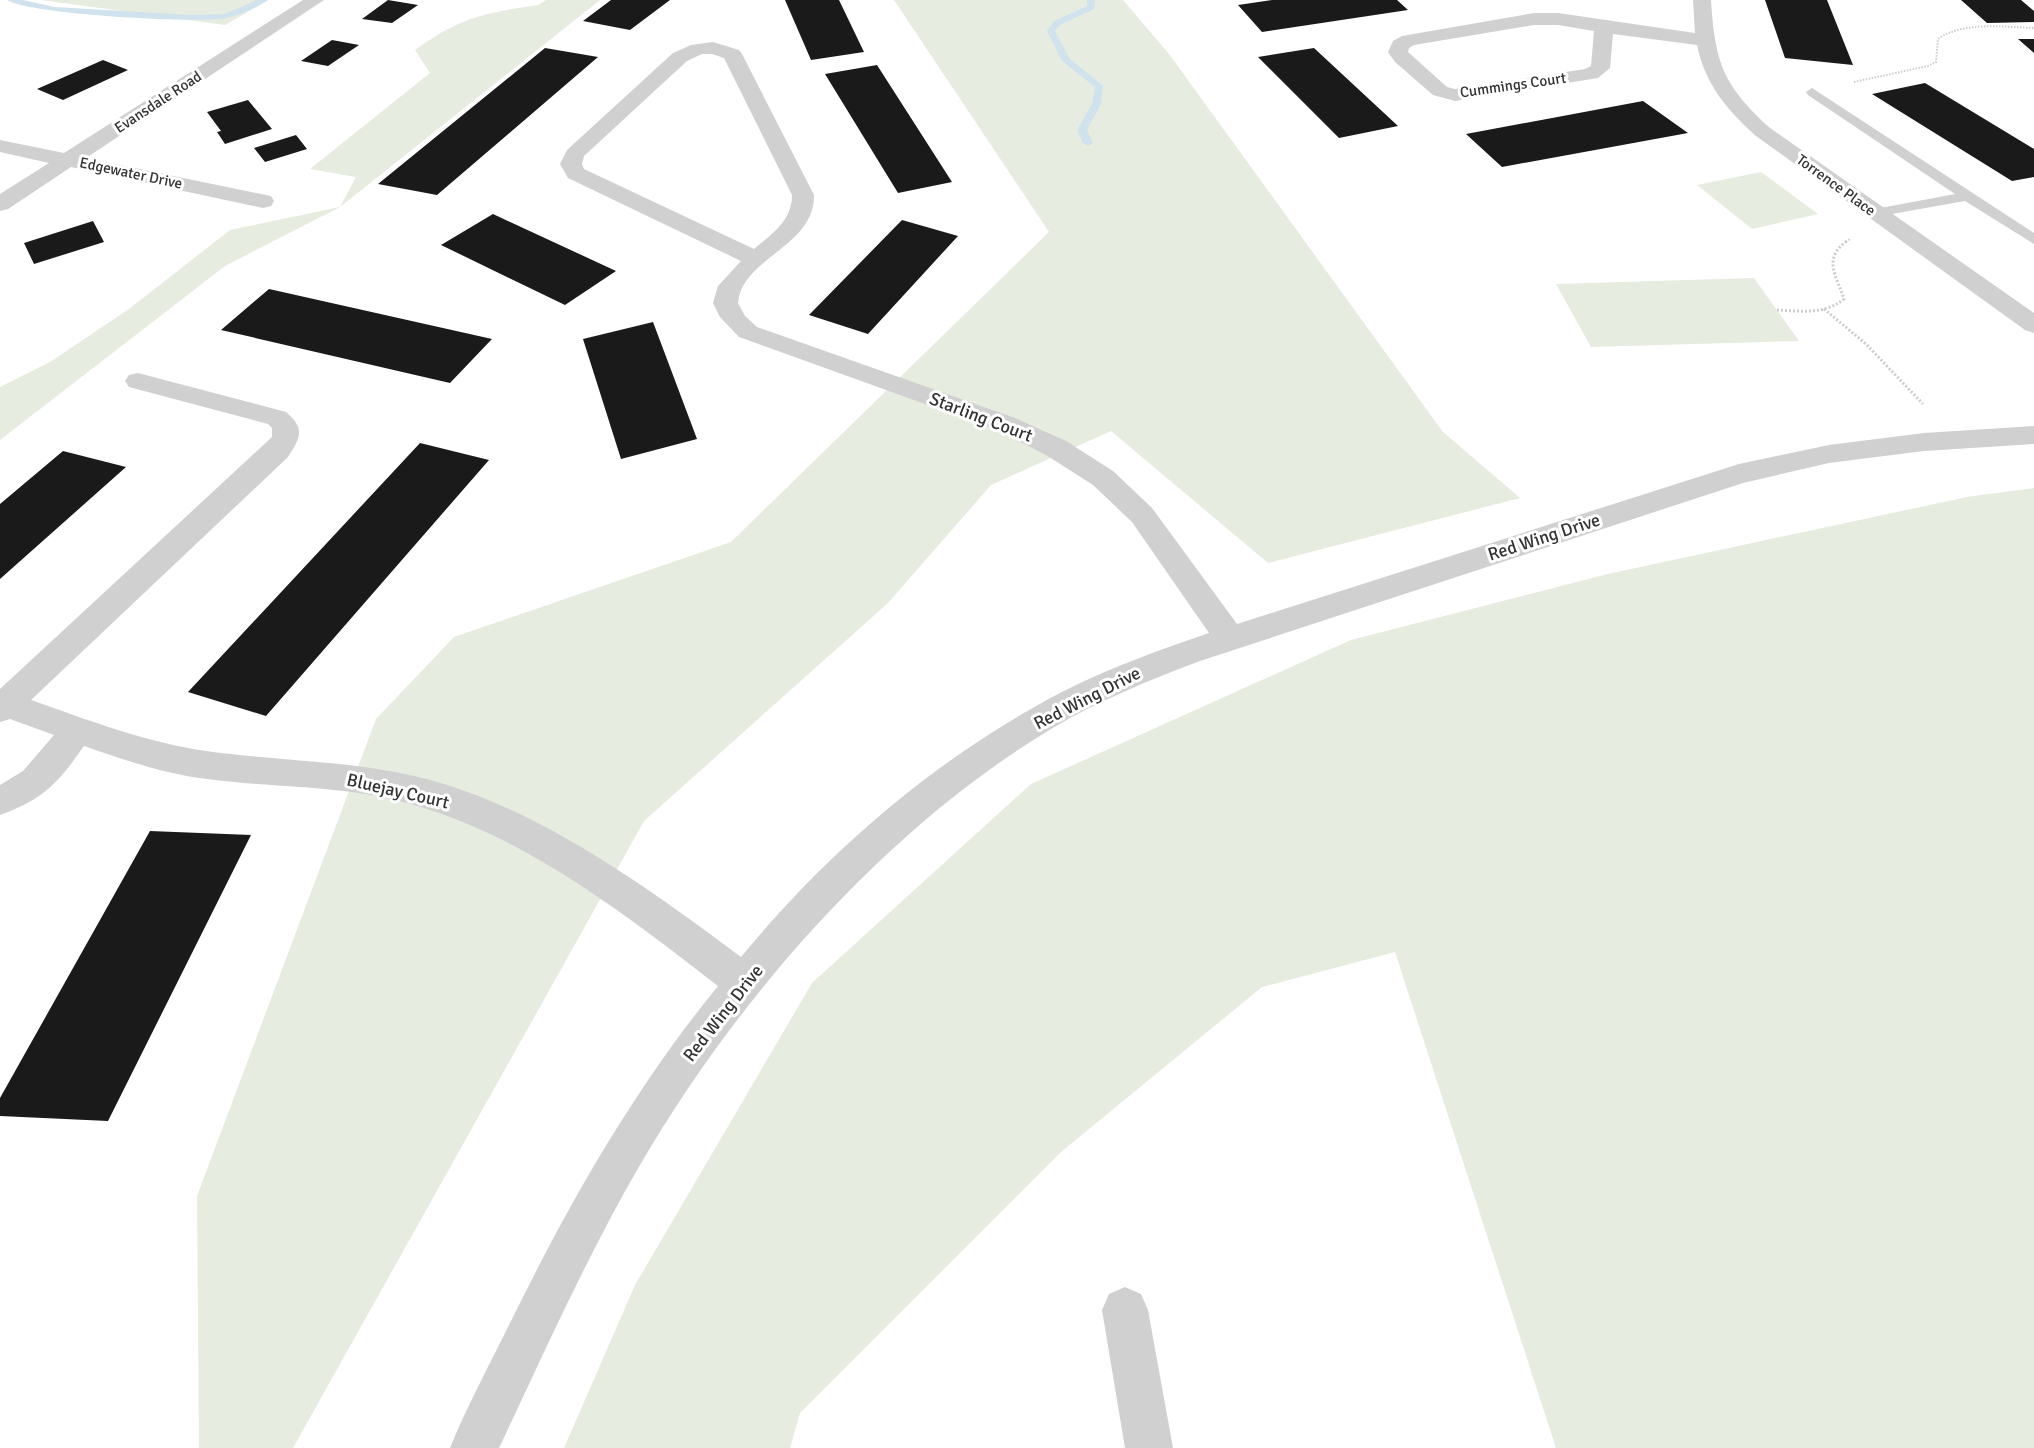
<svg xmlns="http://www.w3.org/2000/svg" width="2034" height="1448" viewBox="0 0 2034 1448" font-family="Signika,sans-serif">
<rect width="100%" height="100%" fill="#fff"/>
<!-- green -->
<path fill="#e6ecdf" d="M 41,0 L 268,0 L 225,25 Z
M 546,0 L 600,0 L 340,207 L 225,266 L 0,440 L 0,387 L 50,362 L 129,309 L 230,230 L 340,207 L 356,177 L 310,169 L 430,73 L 415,50 C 460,17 485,13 538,5 Z
M 894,0 L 1123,0 L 1169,54 L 1443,432 L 1520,498 L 1268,563 L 1111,431 L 991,485 L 888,603 L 644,821 L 293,1448 L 199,1448 L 197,1196 L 376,719 L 454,637 L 731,542 L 1049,232 Z
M 1761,172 L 1818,214 L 1752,229 L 1697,185 Z
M 1754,278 L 1799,341 L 1591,347 L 1556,284 Z
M 2034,488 L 2034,1448 L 1556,1448 L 1395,952 L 1262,987 L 1061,1152 L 800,1413 L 790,1448 L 564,1448 L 635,1285 L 812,983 L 1031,784 L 1351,640 L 1608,574 L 1967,497 Z"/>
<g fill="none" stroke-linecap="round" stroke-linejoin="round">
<!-- stream -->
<path fill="#cfe2ee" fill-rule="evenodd" d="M 7,0 L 23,0 L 55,7 L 191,15 L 225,14 L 257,0 L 268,0 C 258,7 239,16 226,18 C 197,24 28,14 7,0 Z
M 1087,0 L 1095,0 L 1094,9 L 1060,25 L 1055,31 L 1069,58 L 1103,86 L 1101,104 L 1087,130 L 1093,143 L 1088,146 L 1083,143 L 1077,130 L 1092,104 L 1095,87 L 1062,61 L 1047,31 L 1054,21 L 1087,6 Z"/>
</g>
<!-- building -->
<path fill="#1a1a1a" d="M 388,0 L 418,5 L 392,23 L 362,19 Z
M 611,0 L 670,0 L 630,30 L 583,21 Z
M 785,0 L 839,0 L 864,52 L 811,60 Z
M 1272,0 L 1397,0 L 1408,10 L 1262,32 L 1238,5 Z
M 1765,0 L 1827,0 L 1853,65 L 1785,58 Z
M 1961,0 L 2021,0 L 2034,11 L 2034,22 L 1987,23 Z
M 2018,39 L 2034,39 L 2034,53 Z
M 332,40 L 359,45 L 328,66 L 301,61 Z
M 545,48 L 598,57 L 437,195 L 378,184 Z
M 1314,48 L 1398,126 L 1339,138 L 1258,57 Z
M 103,60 L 128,70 L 63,100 L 37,89 Z
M 877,65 L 952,182 L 898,193 L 825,74 Z
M 1925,83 L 2034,149 L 2034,177 L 2012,181 L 1872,94 Z
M 248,100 L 272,129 L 225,144 L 217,132 L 221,131 L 207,112 Z
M 1643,101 L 1688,133 L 1502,167 L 1466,134 Z
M 296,135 L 307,149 L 265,162 L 254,148 Z
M 493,214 L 616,271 L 565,305 L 441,245 Z
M 902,220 L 958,236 L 868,334 L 809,315 Z
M 93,221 L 104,242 L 34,264 L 24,243 Z
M 269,289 L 492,339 L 450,383 L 221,330 Z
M 653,322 L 697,439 L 621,459 L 583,339 Z
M 420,443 L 489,460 L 266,716 L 188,692 Z
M 63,451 L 126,467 L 0,579 L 0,504 Z
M 150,831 L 251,835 L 108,1121 L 0,1116 L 0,1098 Z"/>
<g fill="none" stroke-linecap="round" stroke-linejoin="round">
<!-- path-far1 -->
<path stroke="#cdcdcd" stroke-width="2" stroke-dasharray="1.5 1.5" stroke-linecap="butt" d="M 1854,82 L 1928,66 L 1936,62 L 1938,39 C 1963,21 2004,27 2034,28
M 1846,242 L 1850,239"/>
<!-- path -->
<path stroke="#cdcdcd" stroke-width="3" stroke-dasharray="2 2" stroke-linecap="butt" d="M 1824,309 L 1866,344 L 1923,404
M 1777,310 C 1800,311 1825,315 1844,299 C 1836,274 1822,259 1848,240"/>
<!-- service -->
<path fill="#d0d0d0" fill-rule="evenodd" d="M 1812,88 L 2034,233 L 2034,244 L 1965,201 L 1875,217 L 1870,216 L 1868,213 L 1870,210 L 1955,194 L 1808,95 L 1806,92 Z"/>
<!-- minor -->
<path fill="#d0d0d0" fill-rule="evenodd" d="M 303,0 L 324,0 L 86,158 L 271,196 L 274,201 L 271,206 L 263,208 L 71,167 L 8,209 L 0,211 L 0,194 L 49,163 L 0,152 L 0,140 L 64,153 Z
M 1693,0 L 1711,0 C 1715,63 1723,85 1770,128 L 2034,313 L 2034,333 L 2025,330 L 1756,136 C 1727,110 1705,84 1697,45 L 1613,34 L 1610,68 L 1598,78 L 1455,101 L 1433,95 L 1395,62 L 1388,52 L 1393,41 L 1402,36 L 1534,13 L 1558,13 L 1695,33 ZM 1534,25 L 1558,25 L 1594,31 L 1591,66 L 1585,69 L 1455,89 L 1447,87 L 1408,52 L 1409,48 L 1414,45 Z
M 713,42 L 739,50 L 742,54 L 814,195 C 815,247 741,258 738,303 L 745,316 L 757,327 L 1015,418 L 1066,441 L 1113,471 L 1152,508 L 1237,624 L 1739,464 L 1829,445 L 1924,433 L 2034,426 L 2034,444 L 1924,451 L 1829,463 L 1743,483 L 1200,661 C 1149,680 1098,701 1051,729 C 885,829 737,998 640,1165 C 587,1256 544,1353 499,1448 L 450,1448 C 467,1406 489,1366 509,1325 C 568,1205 633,1090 718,986 C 613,905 500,816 366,794 C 314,786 260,786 207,779 C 165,774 124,760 84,746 C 58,783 44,799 0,815 L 0,785 L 23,771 L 54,735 L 10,719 L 0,722 L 0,689 L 272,437 L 272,428 L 268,424 L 129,387 L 125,381 L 129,375 L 138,373 L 286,412 C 306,429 300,438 288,457 L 31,700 C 88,720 145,742 206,751 C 285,762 366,760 444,784 C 549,816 654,892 741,957 C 828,851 940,755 1062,692 C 1109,668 1159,650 1209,633 L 1132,522 L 1093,485 L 1046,455 L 997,430 L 739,337 L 720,317 L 713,303 L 718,286 L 741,261 L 568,178 L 560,164 L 567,150 L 673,53 L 691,45 ZM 702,54 L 712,54 L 724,58 L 792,195 C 792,221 772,234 754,249 L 584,169 L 582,164 L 584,156 L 687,61 Z
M 1125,1287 L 1141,1294 L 1148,1310 L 1173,1448 L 1125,1448 L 1102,1310 L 1109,1294 Z"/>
</g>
<g text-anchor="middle" stroke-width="6" stroke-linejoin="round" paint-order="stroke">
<!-- far-street labels -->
<g font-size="15" fill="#333" stroke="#fff">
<text transform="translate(1513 85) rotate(-8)" y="5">Cummings Court</text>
<text transform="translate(158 102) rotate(-33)" y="5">Evansdale Road</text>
<text transform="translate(131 173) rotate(12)" y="5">Edgewater Drive</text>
<text transform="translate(1836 185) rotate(36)" y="5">Torrence Place</text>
</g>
<!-- street labels -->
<g font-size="18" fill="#333" stroke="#fff">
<text transform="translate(981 417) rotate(21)" y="6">Starling Court</text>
<text transform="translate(1544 537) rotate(-18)" y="6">Red Wing Drive</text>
<text transform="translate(1087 698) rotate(-27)" y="6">Red Wing Drive</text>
<text transform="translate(398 791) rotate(13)" y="6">Bluejay Court</text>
<text transform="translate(723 1013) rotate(-52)" y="6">Red Wing Drive</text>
</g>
</g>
</svg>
